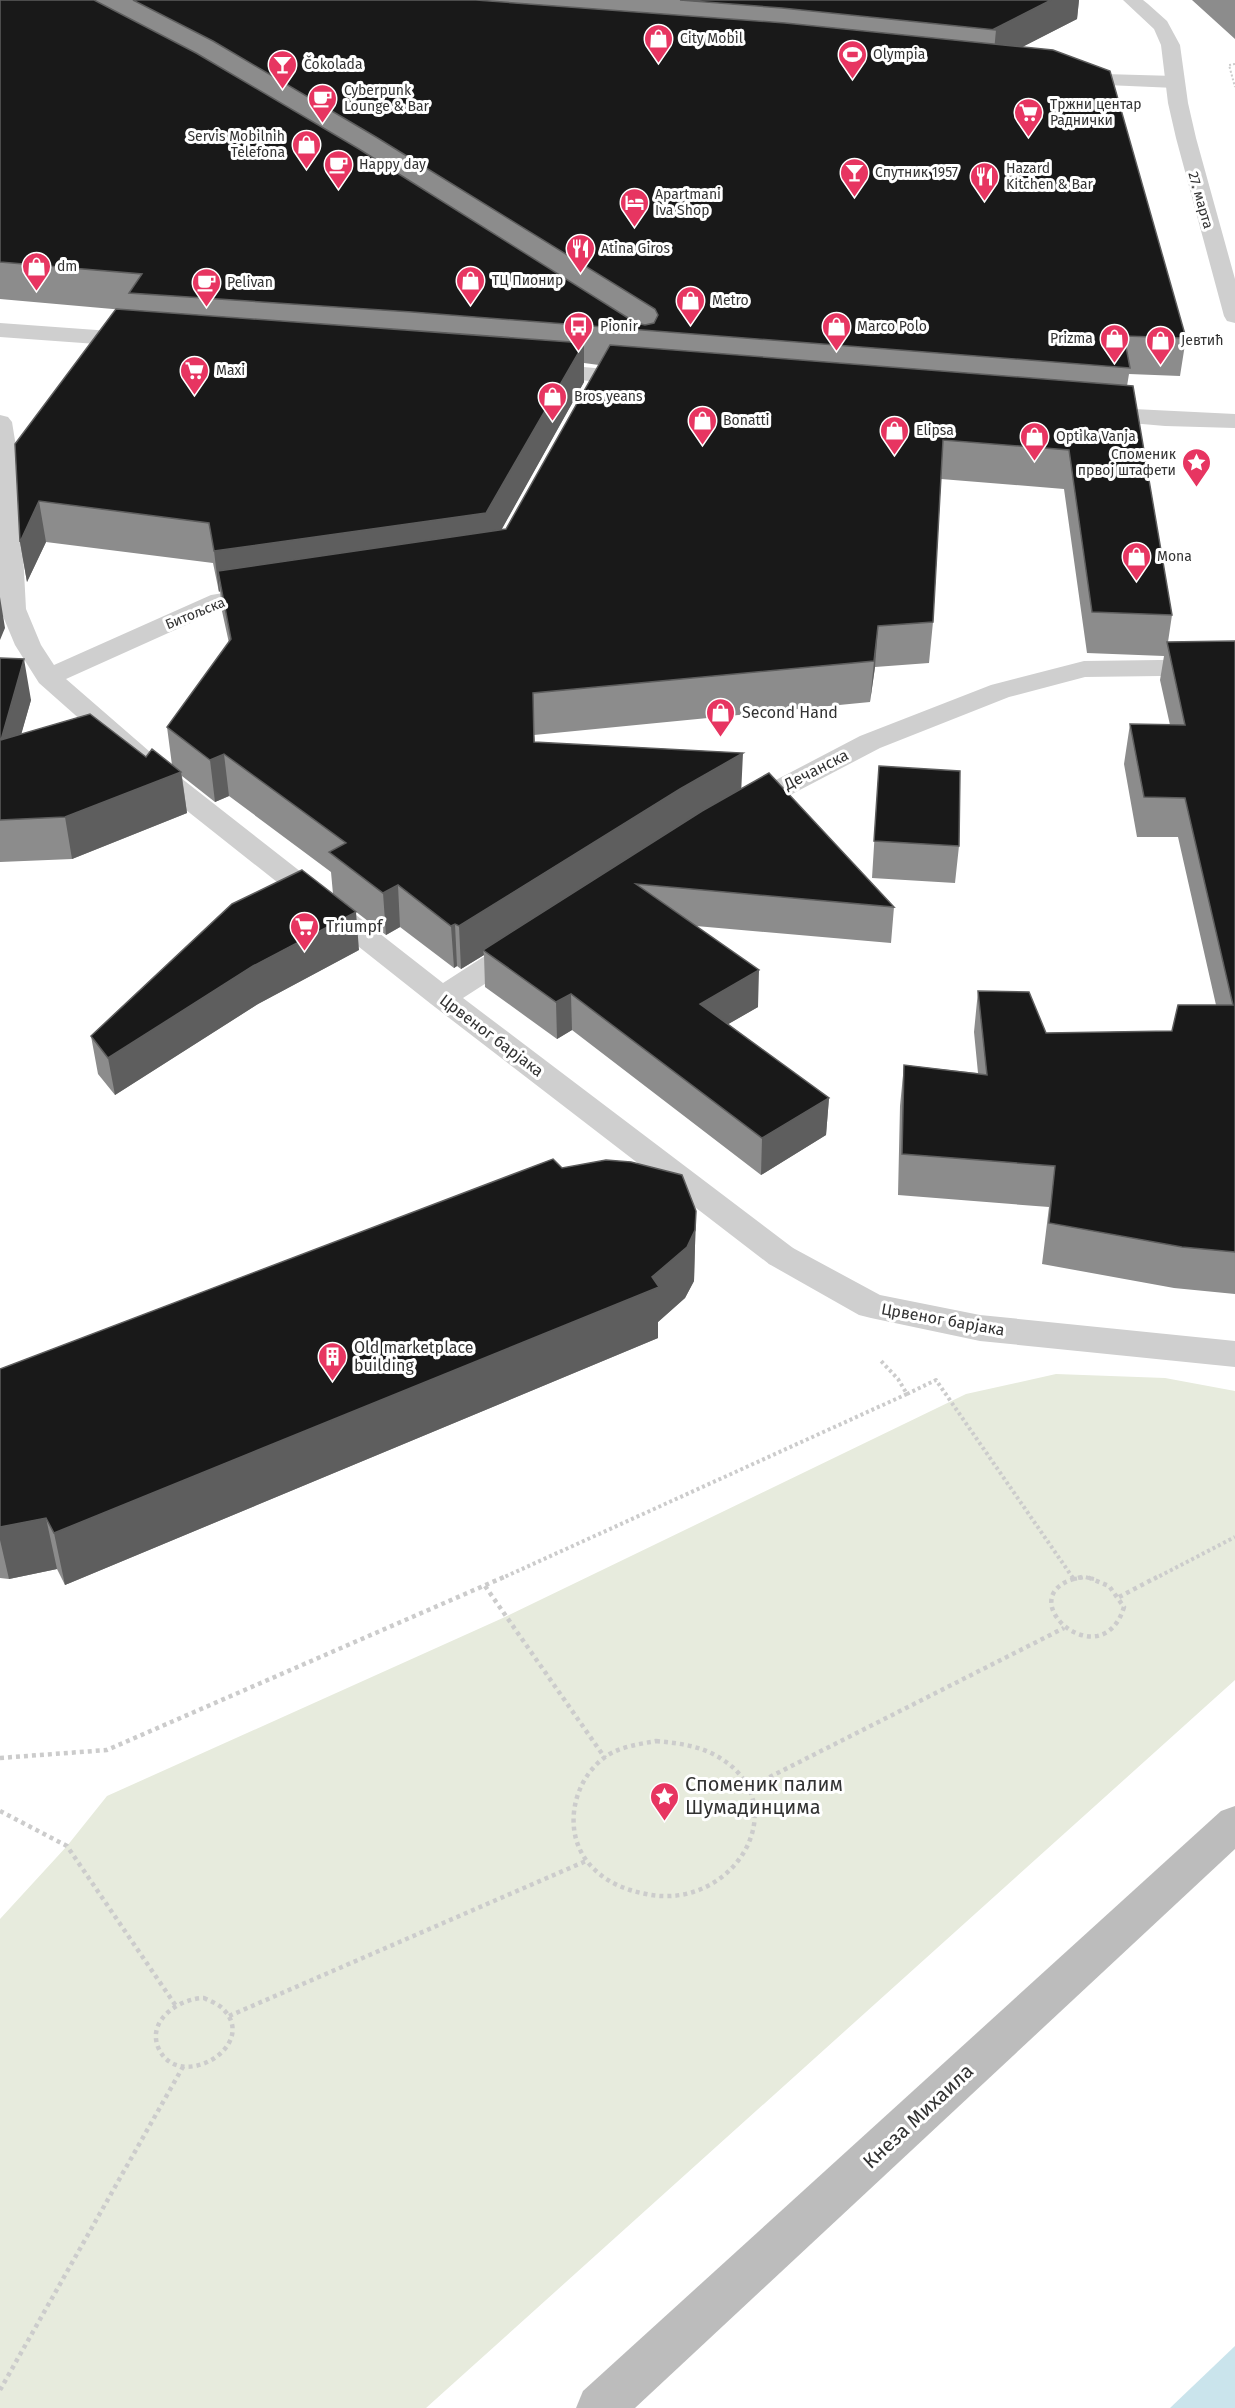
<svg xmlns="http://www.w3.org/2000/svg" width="1235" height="2408" viewBox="0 0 1235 2408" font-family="'Fira Sans',sans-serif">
<rect width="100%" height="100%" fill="#fff"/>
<!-- green -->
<path fill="#e7ebdd" d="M 1056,1374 L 1165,1378 L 1235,1391 L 1235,1680 L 426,2408 L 0,2408 L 0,1919 L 67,1846 L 107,1796 L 505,1617 L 966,1394 Z"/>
<!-- water -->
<path fill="#cae4ec" d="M 1235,2346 L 1235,2408 L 1170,2408 Z"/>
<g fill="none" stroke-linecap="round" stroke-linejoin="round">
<!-- path-far2 -->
<path stroke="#ccc" stroke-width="2" stroke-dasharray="2 2" stroke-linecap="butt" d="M 1235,64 L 1229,65 L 1235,87"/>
<!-- path-far1 -->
<path stroke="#ccc" stroke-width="4" stroke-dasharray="3 3" stroke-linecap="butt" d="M 907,1394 L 936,1380 L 1073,1578
M 500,1579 L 907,1394 L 898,1379 L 881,1361
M 1074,1579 L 1085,1577 L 1094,1579
M 1154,1579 L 1235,1537"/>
<!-- path -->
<path stroke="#ccc" stroke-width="4.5" stroke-dasharray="4 4" stroke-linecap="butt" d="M 1082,1577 C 1002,1592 1101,1682 1124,1607 L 1109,1586 L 1087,1577
M 485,1586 L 605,1758
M 1119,1597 L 1157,1577
M 656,1741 C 676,1743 695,1745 713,1754 C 801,1799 736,1913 646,1894 C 626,1890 608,1883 594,1869 C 560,1837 571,1779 608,1755 C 623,1746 640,1744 656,1741 Z
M 0,1758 L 107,1750 L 504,1577
M 748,1788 L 1064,1628
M 0,1811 L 67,1846 L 176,2006
M 204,1998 C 210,2001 219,2004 224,2010 C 259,2047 177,2094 158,2047 C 147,2019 181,1998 204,1998 Z
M 229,2016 L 586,1861
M 0,2390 L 184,2065"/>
<!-- pedestrian -->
<path fill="#cfcfcf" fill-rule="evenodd" d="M 781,1244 L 793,1248 L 880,1295 L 980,1315 L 1235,1341 L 1235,1367 L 980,1341 L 871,1318 L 859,1315 L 769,1264 L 764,1256 L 769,1248 Z"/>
<!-- minor -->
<path fill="#cfcfcf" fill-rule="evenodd" d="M 1068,73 L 1175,76 L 1182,78 L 1185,82 L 1182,86 L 1175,88 L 1061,83 L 1058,79 L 1061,75 Z
M 0,415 L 8,417 L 12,422 L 18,459 L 26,609 L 41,645 L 54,665 L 211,595 L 267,586 L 276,589 L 280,594 L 276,599 L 226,607 L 66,679 L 172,771 L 443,983 L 511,939 L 522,937 L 533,939 L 537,946 L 533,953 L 463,998 L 793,1248 L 798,1256 L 793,1264 L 781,1268 L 769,1264 L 431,1004 L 152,783 L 39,683 L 15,645 L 0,609 Z
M 1235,659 L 1235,675 L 1085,677 L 1009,697 L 880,748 L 754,814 L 744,816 L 734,814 L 730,808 L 734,802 L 860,736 L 991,685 L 1084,661 Z"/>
<!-- tertiary -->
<path fill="#cfcfcf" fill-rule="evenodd" d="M 1123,0 L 1143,0 L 1148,4 L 1167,21 L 1180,45 L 1188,103 L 1196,138 L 1235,279 L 1235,323 L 1227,321 L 1224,316 L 1176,138 L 1168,103 L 1161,45 L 1154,29 Z
M 0,323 L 138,333 L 146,335 L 149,340 L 146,345 L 138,347 L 0,337 Z
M 540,363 L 638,372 L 646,374 L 650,379 L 646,384 L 638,386 L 532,375 L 529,370 L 532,365 Z
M 1093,407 L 1235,414 L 1235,428 L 1165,426 L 1085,419 L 1081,414 L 1085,409 Z"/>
<!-- secondary -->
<path fill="#bcbcbc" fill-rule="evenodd" d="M 1235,1806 L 1235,1849 L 635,2408 L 576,2408 L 583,2391 L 1221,1811 Z"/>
</g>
<!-- wall -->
<path fill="#8c8c8c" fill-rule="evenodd" d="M 0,0 L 1079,0 L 1077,19 L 1022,47 L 1186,338 L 1180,376 L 1129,374 L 1127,386 L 1172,615 L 1168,642 L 1235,641 L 1235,1294 L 1174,1288 L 1042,1264 L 1049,1207 L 898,1195 L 900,1106 L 904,1065 L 978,1073 L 974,1032 L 978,991 L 1046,1033 L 1172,1031 L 1216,1005 L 1178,837 L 1137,837 L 1124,764 L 1130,724 L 1170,725 L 1160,680 L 1164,656 L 1087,653 L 1064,489 L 941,479 L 933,622 L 929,663 L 875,667 L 870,702 L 534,735 L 535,742 L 741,789 L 894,907 L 891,943 L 696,926 L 758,1007 L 728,1024 L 829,1098 L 826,1135 L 761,1175 L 572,1030 L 557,1039 L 485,987 L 484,955 L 461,969 L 457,966 L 454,968 L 400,927 L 386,935 L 333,894 L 331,872 L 229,796 L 215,802 L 182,776 L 187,813 L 72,859 L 0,862 L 0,658 L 31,700 L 21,734 L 146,757 L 172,765 L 167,727 L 229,643 L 222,611 L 220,591 L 219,592 L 213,563 L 46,542 L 27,582 L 20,542 L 124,310 L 0,299 ZM 584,363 L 599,365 L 506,529 L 501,530 L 584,382 Z
M 1192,0 L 1235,0 L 1235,39 Z
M 879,766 L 959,846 L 955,883 L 872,878 Z
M 359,950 L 258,1004 L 115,1095 L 98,1074 L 91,1036 Z
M 562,1168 L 696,1211 L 694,1281 L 685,1298 L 658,1322 L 658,1338 L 65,1585 L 57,1569 L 9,1579 L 0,1578 L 0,1369 Z"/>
<!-- shaded-wall -->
<path fill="#5e5e5e" d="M 1051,0 L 1079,0 L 1077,19 L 993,62 L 996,30 L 994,29 Z
M 584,343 L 584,382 L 488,554 L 218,571 L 220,591 L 219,592 L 214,551 Z
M 39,501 L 46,542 L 27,582 L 20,542 Z
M 0,597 L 5,628 L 0,640 Z
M 878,626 L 875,667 L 870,702 L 874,661 Z
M 24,659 L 31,700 L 8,781 L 1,740 Z
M 743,753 L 741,795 L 483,950 L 484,955 L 461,969 L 459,926 L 680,789 Z
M 224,754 L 229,796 L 215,802 L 210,760 Z
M 181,772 L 187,813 L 72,859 L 65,817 Z
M 398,885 L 400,927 L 386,935 L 383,893 Z
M 356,912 L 359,950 L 258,1004 L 115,1095 L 108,1058 L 253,966 Z
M 455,924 L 457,966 L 454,968 L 451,926 Z
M 759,970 L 758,1007 L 699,1041 L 700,1004 Z
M 571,994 L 572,1030 L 557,1039 L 556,1002 Z
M 829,1098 L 826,1135 L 761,1175 L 762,1138 Z
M 696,1211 L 694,1281 L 685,1298 L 658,1322 L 658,1338 L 65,1585 L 54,1533 L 652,1277 Z
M 46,1518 L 57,1569 L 9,1579 L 0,1540 L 0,1527 Z"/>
<!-- building -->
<path fill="#191919" stroke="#5e5e5e" stroke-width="1.5" d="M 0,0 L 94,0 L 196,53 L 359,149 L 636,323 L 645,325 L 654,323 L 658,315 L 655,309 L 376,137 L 213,41 L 133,0 L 476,0 L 785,23 L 1053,50 L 1110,71 L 1186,338 L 1124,336 L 1130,368 L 412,312 L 129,293 L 142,274 L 0,262 Z
M 680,0 L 1051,0 L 994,29 L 996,30 L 782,8 Z
M 116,309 L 584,343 L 486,513 L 214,551 L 209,523 L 39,501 L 20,542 L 15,444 Z
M 610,345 L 1133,386 L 1172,615 L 1092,612 L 1069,450 L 943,440 L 933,622 L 878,626 L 874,661 L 533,693 L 534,742 L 743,753 L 680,789 L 459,926 L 455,924 L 451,926 L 398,885 L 383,893 L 329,852 L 346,843 L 224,754 L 210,760 L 167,727 L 231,639 L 218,571 L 506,529 Z
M 1235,641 L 1235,1252 L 1182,1247 L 1049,1223 L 1055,1166 L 902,1154 L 904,1065 L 987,1075 L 978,991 L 1029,992 L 1046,1033 L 1172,1031 L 1178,1005 L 1233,1005 L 1185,798 L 1144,797 L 1130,724 L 1185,725 L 1167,642 Z
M 0,658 L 24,659 L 1,740 L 90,714 L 146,757 L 152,749 L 181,772 L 65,817 L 0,820 Z
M 879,766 L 960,771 L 959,846 L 874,841 Z
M 769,773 L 894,907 L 636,884 L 759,970 L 700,1004 L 829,1098 L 762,1138 L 571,994 L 556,1002 L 483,950 L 702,811 Z
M 302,870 L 356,912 L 253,966 L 108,1058 L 91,1036 L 232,904 Z
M 553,1159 L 562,1168 L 606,1160 L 631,1162 L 682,1175 L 696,1211 L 695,1230 L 687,1247 L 652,1277 L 659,1287 L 54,1533 L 46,1518 L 0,1527 L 0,1369 Z"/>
<!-- icons -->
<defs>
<symbol id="shop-pin" viewBox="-11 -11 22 30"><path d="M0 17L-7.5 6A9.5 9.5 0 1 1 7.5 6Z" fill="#e73561" stroke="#fff"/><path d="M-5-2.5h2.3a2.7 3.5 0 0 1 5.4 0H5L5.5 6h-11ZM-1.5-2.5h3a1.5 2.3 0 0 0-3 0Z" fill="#fff"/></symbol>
<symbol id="stadium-pin" viewBox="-11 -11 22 30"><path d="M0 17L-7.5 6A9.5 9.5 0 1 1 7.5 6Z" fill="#e73561" stroke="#fff"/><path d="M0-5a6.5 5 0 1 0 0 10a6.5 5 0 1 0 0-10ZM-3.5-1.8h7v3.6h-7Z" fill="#fff"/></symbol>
<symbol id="bar-pin" viewBox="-11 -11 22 30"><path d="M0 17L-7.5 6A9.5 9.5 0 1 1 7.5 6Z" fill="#e73561" stroke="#fff"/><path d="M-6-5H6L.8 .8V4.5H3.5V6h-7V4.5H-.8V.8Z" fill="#fff"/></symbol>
<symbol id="cafe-pin" viewBox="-11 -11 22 30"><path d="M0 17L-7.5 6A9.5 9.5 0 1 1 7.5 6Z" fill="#e73561" stroke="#fff"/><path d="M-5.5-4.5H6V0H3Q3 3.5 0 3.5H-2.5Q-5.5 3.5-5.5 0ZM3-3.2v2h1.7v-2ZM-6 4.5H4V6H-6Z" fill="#fff"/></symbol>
<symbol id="supermarket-pin" viewBox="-11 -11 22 30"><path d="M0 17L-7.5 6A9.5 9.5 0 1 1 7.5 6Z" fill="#e73561" stroke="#fff"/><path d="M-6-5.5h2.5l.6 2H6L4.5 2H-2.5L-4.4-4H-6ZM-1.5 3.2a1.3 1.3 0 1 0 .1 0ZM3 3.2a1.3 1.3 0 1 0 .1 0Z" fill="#fff"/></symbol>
<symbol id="restaurant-pin" viewBox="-11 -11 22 30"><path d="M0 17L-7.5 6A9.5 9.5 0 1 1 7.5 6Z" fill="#e73561" stroke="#fff"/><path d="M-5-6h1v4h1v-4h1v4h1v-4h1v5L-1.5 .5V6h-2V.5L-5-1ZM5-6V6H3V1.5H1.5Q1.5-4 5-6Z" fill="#fff"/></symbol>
<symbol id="hotel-pin" viewBox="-11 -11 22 30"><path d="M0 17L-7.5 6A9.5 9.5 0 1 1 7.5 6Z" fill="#e73561" stroke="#fff"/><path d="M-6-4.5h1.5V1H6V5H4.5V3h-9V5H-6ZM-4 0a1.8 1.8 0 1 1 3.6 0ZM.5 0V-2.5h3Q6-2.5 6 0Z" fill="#fff"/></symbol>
<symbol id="bus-pin" viewBox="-11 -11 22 30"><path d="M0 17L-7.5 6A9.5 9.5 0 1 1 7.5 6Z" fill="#e73561" stroke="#fff"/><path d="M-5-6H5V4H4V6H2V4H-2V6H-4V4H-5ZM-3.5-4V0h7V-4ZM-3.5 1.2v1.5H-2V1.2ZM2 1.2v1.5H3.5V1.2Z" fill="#fff"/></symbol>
<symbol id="sight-pin" viewBox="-11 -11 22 30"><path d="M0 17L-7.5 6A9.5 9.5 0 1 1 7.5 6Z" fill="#e73561" stroke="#fff"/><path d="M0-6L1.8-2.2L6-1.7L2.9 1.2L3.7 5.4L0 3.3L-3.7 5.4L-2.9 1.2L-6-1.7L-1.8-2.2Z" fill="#fff"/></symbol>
<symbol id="building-pin" viewBox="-11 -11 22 30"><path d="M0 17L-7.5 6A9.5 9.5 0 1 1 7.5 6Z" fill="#e73561" stroke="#fff"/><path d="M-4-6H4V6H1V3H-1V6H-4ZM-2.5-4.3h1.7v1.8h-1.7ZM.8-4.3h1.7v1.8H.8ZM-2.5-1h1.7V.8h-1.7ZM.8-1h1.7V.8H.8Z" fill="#fff"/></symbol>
</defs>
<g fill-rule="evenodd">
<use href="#shop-pin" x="642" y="22" width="33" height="45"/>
<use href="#stadium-pin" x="836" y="38" width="33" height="45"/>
<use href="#bar-pin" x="266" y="48" width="33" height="45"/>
<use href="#cafe-pin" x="306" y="82" width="33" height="45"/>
<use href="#supermarket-pin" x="1012" y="96" width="33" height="45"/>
<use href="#shop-pin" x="290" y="128" width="33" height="45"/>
<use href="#cafe-pin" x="322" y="148" width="33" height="45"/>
<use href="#bar-pin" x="838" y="156" width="33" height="45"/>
<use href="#restaurant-pin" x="968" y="160" width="33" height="45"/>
<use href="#hotel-pin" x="618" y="186" width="33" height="45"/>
<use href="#restaurant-pin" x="564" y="232" width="33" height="45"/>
<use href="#shop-pin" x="20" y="250" width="33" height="45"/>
<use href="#shop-pin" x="454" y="264" width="33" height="45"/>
<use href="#cafe-pin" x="190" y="266" width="33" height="45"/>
<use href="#shop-pin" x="674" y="284" width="33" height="45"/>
<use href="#bus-pin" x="562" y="310" width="33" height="45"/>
<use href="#shop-pin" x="820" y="310" width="33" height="45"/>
<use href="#shop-pin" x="1098" y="322" width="33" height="45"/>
<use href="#shop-pin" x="1144" y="324" width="33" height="45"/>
<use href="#supermarket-pin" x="178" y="354" width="33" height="45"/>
<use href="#shop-pin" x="536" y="380" width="33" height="45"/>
<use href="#shop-pin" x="686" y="404" width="33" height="45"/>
<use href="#shop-pin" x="878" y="414" width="33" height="45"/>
<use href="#shop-pin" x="1018" y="420" width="33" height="45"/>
<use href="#sight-pin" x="1180" y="446" width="33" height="45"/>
<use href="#shop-pin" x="1120" y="540" width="33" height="45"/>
<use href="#shop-pin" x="704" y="696" width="33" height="45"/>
<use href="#supermarket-pin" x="288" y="910" width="33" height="45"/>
<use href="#building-pin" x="316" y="1340" width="33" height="45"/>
<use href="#sight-pin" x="648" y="1780" width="33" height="45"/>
</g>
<g text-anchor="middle" stroke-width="6" stroke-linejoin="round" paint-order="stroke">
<!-- far-poi labels -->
<g font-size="14" fill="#323232" stroke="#fff" text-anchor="start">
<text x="680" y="43">City Mobil</text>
<text x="873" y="59">Olympia</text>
<text x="304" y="69">Čokolada</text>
<text x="344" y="95">Cyberpunk<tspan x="344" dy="16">Lounge &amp; Bar</tspan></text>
<text x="1050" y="109">Тржни центар<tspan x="1050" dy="16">Раднички</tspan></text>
<text x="285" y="141" text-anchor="end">Servis Mobilnih<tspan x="285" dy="16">Telefona</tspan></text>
<text x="359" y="169">Happy day</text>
<text x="1006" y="173">Hazard<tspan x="1006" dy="16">Kitchen &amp; Bar</tspan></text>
<text x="875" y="177">Спутник 1957</text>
<text x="655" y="199">Apartmani<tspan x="655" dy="16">Iva Shop</tspan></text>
<text x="601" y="253">Atina Giros</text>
<text x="57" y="271">dm</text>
<text x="492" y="285">ТЦ Пионир</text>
<text x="227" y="287">Pelivan</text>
<text x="712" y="305">Metro</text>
<text x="600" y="331">Pionir</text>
<text x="857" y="331">Marco Polo</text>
<text x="1093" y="343" text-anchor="end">Prizma</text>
<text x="1181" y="345">Јевтић</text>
<text x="216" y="375">Maxi</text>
<text x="574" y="401">Bros yeans</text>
<text x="723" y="425">Bonatti</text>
<text x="916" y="435">Elipsa</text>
<text x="1056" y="441">Optika Vanja</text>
<text x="1176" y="459" text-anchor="end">Споменик<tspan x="1176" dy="16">првој штафети</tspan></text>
<text x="1157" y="561">Mona</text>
</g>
<!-- far-street labels -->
<g font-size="14" fill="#323232" stroke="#fff">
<text transform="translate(1201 200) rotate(74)" y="5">27. марта</text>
<text transform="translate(195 613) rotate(-22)" y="5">Битољска</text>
</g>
<!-- poi labels -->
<g font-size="16" fill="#323232" stroke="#fff" text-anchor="start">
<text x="742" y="718">Second Hand</text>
<text x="326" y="932">Triumpf</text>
<text x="354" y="1353">Old marketplace<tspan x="354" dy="18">building</tspan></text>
</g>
<!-- street labels -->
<g font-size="16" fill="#323232" stroke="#fff">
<text transform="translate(816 769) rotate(-27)" y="6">Дечанска</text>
<text transform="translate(492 1035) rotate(37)" y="6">Црвеног барјака</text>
<text transform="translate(943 1319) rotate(10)" y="6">Црвеног барјака</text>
</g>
<!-- near-poi labels -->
<g font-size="20" fill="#323232" stroke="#fff" text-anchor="start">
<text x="685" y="1791">Споменик палим<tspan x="685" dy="23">Шумадинцима</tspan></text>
</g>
<!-- near-street labels -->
<g font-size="20" fill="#323232" stroke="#fff">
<text transform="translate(918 2116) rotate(-43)" y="7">Кнеза Михаила</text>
</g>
</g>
</svg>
